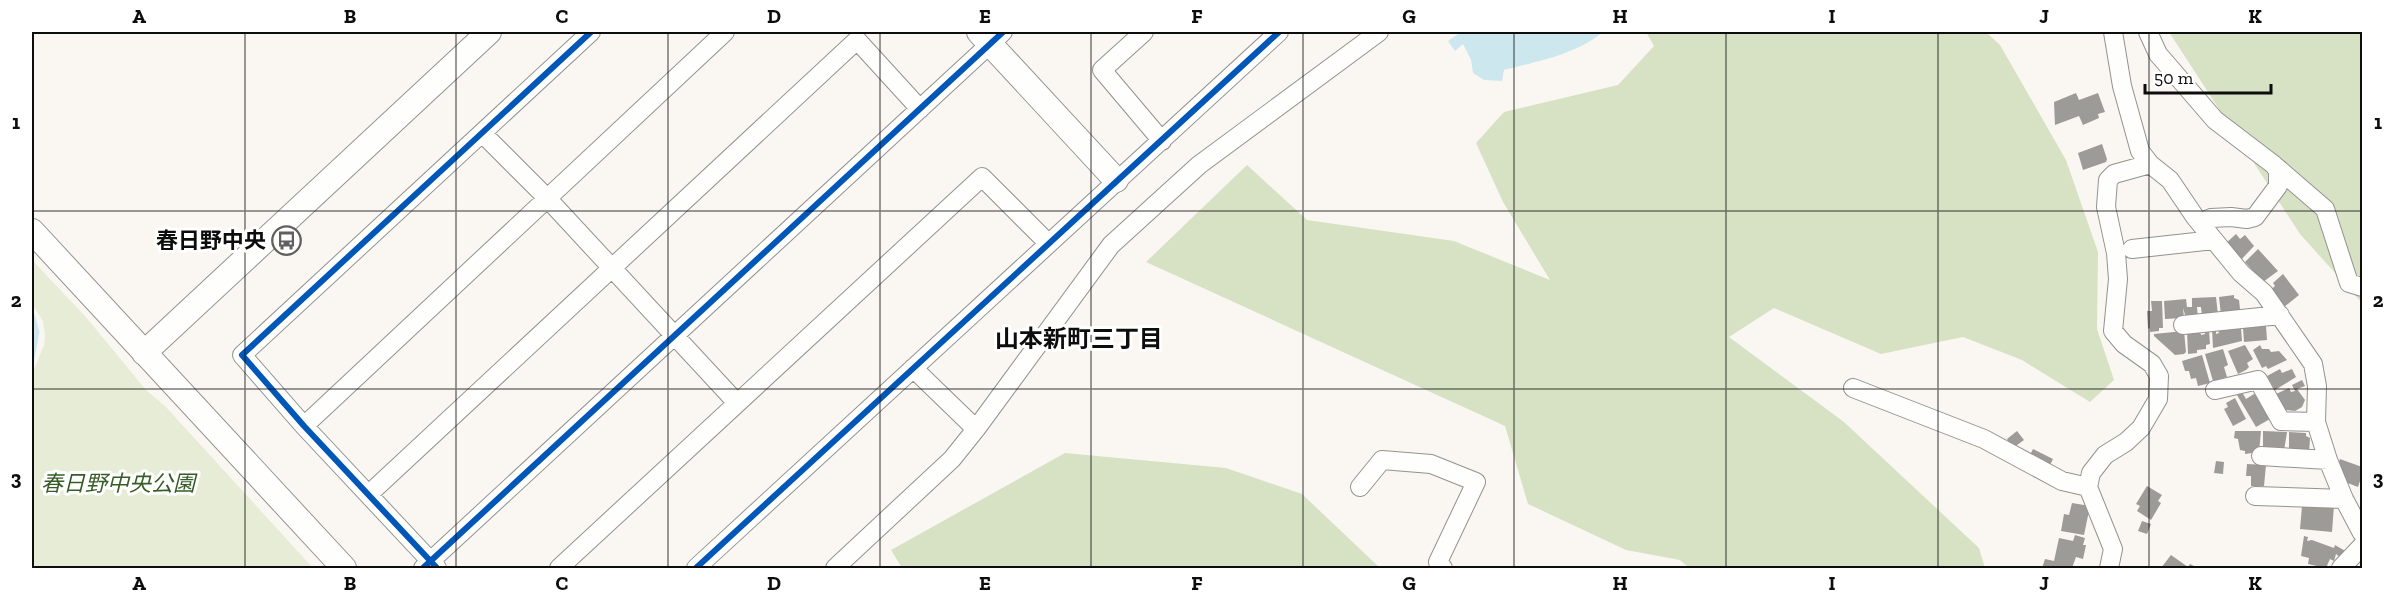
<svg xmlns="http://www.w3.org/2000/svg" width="2394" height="600" viewBox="0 0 2394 600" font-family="'Zilla Slab','Noto Sans JP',serif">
<rect width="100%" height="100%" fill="#faf7f2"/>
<!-- green -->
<path fill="#e6ecd5" d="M 33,261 L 85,316 L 146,390 L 165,406 L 313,568 L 32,568 L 32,375 L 44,345 L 45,336 L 43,321 L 32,304 Z"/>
<!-- forest -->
<path fill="#d7e2c4" d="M 1646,32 L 1986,32 L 2000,45 L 2066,160 L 2098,252 L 2097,329 L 2114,380 L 2090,402 L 2022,360 L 1963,337 L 1881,354 L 1774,308 L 1729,337 L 1844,422 L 1979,548 L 1985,568 L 1689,568 L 1680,560 L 1626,550 L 1528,504 L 1505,426 L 1146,262 L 1247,165 L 1307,220 L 1454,241 L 1550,280 L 1503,202 L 1476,143 L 1504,112 L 1618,85 L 1654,46 Z
M 2169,32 L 2362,32 L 2362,303 L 2300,234 Z
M 1065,453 L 1226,468 L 1302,494 L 1380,568 L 902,568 L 891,550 Z"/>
<!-- water -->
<path fill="#cde7ef" d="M 1461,32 L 1603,32 C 1575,55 1538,61 1504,70 L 1502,81 L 1484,80 L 1473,73 L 1471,60 L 1463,44 L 1455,51 L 1448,41 Z"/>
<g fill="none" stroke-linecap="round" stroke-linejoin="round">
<!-- stream -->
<path stroke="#cde7ef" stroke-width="5" d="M 32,315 L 37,332 L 32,358"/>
</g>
<!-- building -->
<path fill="#9d9b98" d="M 2076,93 L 2079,100 L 2098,93 L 2105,112 L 2098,114 L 2099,118 L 2083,125 L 2079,116 L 2055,125 L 2054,102 Z
M 2102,144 L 2107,159 L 2106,162 L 2083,170 L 2078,153 Z
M 2236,234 L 2240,239 L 2245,235 L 2254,246 L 2240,261 L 2224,245 Z
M 2258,249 L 2278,271 L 2263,282 L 2245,262 Z
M 2283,274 L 2299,295 L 2284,307 L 2269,291 L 2275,286 L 2273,283 Z
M 2234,295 L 2234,298 L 2239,300 L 2240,309 L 2252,309 L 2221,315 L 2219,297 Z
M 2216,297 L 2218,315 L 2202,316 L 2201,307 L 2197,307 L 2198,318 L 2186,318 L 2183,308 L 2184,318 L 2165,319 L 2164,301 L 2186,299 L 2187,307 L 2192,307 L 2192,298 Z
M 2151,301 L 2162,301 L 2163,328 L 2159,328 L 2159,331 L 2150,332 L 2150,328 L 2148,329 L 2147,311 L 2152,311 Z
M 2266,326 L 2267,340 L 2244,342 L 2243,328 Z
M 2241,328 L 2242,341 L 2213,348 L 2212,329 L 2216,329 L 2216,334 L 2219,333 L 2218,330 Z
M 2205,330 L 2209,330 L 2210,344 L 2206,345 L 2206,349 L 2197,350 L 2197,353 L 2188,354 L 2187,331 L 2200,331 L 2201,335 L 2205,334 Z
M 2184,331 L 2186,352 L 2184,354 L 2175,355 L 2154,336 L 2154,334 Z
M 2245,345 L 2253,359 L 2247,363 L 2249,367 L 2246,370 L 2238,374 L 2228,351 Z
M 2260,345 L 2262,349 L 2269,349 L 2271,352 L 2279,351 L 2287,360 L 2268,369 L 2266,366 L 2262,368 L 2253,350 Z
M 2223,349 L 2228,365 L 2224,367 L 2227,377 L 2213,381 L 2205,354 Z
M 2202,355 L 2210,383 L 2198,386 L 2196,378 L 2191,379 L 2189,371 L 2185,371 L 2182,361 Z
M 2280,369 L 2282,373 L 2292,369 L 2296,377 L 2275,390 L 2267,376 Z
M 2302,380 L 2305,386 L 2297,389 L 2305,400 L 2302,407 L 2295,411 L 2285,410 L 2276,394 L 2289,388 L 2291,392 L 2295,391 L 2292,385 Z
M 2242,392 L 2246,399 L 2254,394 L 2258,397 L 2270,419 L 2256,427 L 2237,395 Z
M 2235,398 L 2246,419 L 2233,426 L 2224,409 L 2228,407 L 2226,403 Z
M 2017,431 L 2024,440 L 2013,448 L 2007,439 Z
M 2235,431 L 2261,431 L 2259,452 L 2245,454 L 2245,451 L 2240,450 L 2238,439 L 2234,438 Z
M 2263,431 L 2287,432 L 2284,451 L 2263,448 Z
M 2289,432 L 2306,433 L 2306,436 L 2310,438 L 2309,454 L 2289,453 Z
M 2033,449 L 2053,459 L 2049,467 L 2029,457 Z
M 2340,459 L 2362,467 L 2362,475 L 2358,487 L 2345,482 L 2346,479 L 2335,474 Z
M 2216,461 L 2224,462 L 2223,474 L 2214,473 Z
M 2247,464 L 2266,465 L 2264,486 L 2251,486 L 2251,476 L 2246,476 Z
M 2147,486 L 2162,495 L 2158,501 L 2161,503 L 2151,520 L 2137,511 L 2140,506 L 2136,504 Z
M 2072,503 L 2090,506 L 2084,535 L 2061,531 L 2064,514 L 2069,515 Z
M 2334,505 L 2332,532 L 2300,529 L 2302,506 Z
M 2142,521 L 2151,524 L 2147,534 L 2138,531 Z
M 2075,535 L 2085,538 L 2083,545 L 2086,545 L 2083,559 L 2076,557 L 2072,568 L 2042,568 L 2045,559 L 2054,561 L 2059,538 L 2073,541 Z
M 2304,536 L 2308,537 L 2307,541 L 2312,540 L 2334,548 L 2335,545 L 2347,552 L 2342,559 L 2336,554 L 2334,561 L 2330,559 L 2326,568 L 2308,564 L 2309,558 L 2301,556 Z
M 2171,555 L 2188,567 L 2190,564 L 2198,568 L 2161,568 Z"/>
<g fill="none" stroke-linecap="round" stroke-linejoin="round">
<defs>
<path id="minor" d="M 1144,32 L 1102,70 L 1162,141
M 2113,32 L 2122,86 L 2140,151 L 2150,164 L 2170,180 L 2195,217 L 2241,273 L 2264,293 L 2313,364 L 2317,386 L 2316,422 L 2328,460 L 2344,499 L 2362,533
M 2148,32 L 2158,54 L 2215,120 L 2274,165 L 2325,209 L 2349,283 L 2362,287
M 483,134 L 547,198 L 737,403
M 2200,223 L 2211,218 L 2231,217 L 2247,219 L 2255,217 L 2278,186 L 2278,171 L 2274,165
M 2132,249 L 2214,240
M 2183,325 L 2280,315
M 1853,388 L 1984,439 L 2062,481 L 2088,487
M 2215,390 L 2258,380 L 2281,421 L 2316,422
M 304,426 L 725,32
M 976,429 L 1111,245 L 1199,165 L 1379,32
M 2261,456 L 2328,460
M 1360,487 L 1382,460 L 1431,464 L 1476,482 L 1438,562 L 1443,568
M 369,494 L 857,40 L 920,109
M 2255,496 L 2344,499
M 423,568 L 1003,32
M 437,568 L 304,426 L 242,355 L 591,32
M 559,568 L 982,177 L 1048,243
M 696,568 L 1279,32
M 835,568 L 952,459 L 976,429 L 913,368
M 2109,568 L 2113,549 L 2088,487 L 2091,473 L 2105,455 L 2126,442 L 2141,428 L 2158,399 L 2159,376 L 2152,364 L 2124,344 L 2113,331 L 2118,279 L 2116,253 L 2106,207 L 2108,180 L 2114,174 L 2150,164
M 2341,568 L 2362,546"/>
<path id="tertiary" d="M 979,32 L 1116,180
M 32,231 L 344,568
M 144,353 L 489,32"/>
</defs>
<!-- minor casing -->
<use href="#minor" stroke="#949290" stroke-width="20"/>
<!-- tertiary casing -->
<use href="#tertiary" stroke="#949290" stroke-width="26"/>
<!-- minor -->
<use href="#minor" stroke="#fefefd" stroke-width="18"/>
<!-- tertiary -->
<use href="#tertiary" stroke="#fefefd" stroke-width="24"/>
<defs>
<path id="cycleway" d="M 423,568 L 1003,32
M 437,568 L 304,426 L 242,355 L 591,32
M 696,568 L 1279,32"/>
</defs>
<!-- cycleway casing -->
<use href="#cycleway" stroke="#fff" stroke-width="10"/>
<!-- cycleway -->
<use href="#cycleway" stroke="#0057b8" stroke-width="6"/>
</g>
<!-- grid -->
<path fill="none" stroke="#0d0d0d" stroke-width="1.5" stroke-opacity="0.55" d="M 245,32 L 245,568M 456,32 L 456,568M 668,32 L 668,568M 880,32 L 880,568M 1091,32 L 1091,568M 1303,32 L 1303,568M 1514,32 L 1514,568M 1726,32 L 1726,568M 1938,32 L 1938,568M 2149,32 L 2149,568M 32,211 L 2362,211M 32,389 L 2362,389"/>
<!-- icons -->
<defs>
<symbol id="bus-ring" viewBox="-11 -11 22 22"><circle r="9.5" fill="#fff" stroke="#605f5d" stroke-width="1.5"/><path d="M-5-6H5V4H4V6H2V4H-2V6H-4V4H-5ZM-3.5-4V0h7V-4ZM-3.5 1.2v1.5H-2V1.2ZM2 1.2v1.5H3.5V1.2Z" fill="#605f5d"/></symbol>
</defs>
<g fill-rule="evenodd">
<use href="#bus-ring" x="270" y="224" width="33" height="33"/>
</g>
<g text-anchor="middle" stroke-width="6" stroke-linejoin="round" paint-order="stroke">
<!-- poi labels -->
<g font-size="22" font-weight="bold" fill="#0d0d0d" stroke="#fff" text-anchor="end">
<text x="266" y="248">春日野中央</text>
</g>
<!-- park labels -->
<g font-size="22" font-style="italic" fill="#375c26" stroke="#fff">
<text x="118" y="491">春日野中央公園</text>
</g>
<!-- neighbourhood labels -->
<g font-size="24" font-weight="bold" fill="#0d0d0d" stroke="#fff">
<text x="1079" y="347">山本新町三丁目</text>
</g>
</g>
<!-- border -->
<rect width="2394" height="600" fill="none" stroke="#ffffff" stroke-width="66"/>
<!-- scale -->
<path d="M2145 84v9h126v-9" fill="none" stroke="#0d0d0d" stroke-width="3"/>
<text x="2154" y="84" font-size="18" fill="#0d0d0d" stroke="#ffffff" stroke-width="4.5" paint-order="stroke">50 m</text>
<rect x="33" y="33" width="2328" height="534" fill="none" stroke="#0d0d0d" stroke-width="2"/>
<g font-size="20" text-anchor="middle" font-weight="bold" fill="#0d0d0d">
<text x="139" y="23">A</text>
<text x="350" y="23">B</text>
<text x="562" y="23">C</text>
<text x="774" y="23">D</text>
<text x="985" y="23">E</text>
<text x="1197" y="23">F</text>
<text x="1409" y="23">G</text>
<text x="1620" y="23">H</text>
<text x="1832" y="23">I</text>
<text x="2044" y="23">J</text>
<text x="2255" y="23">K</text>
<text x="16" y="129">1</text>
<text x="2378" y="129">1</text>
<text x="16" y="307">2</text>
<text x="2378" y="307">2</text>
<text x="16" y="485">3</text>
<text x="2378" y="485">3</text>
<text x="139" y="590">A</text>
<text x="350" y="590">B</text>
<text x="562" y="590">C</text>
<text x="774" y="590">D</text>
<text x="985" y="590">E</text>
<text x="1197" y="590">F</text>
<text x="1409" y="590">G</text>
<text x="1620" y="590">H</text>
<text x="1832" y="590">I</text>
<text x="2044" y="590">J</text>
<text x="2255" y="590">K</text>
</g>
</svg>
